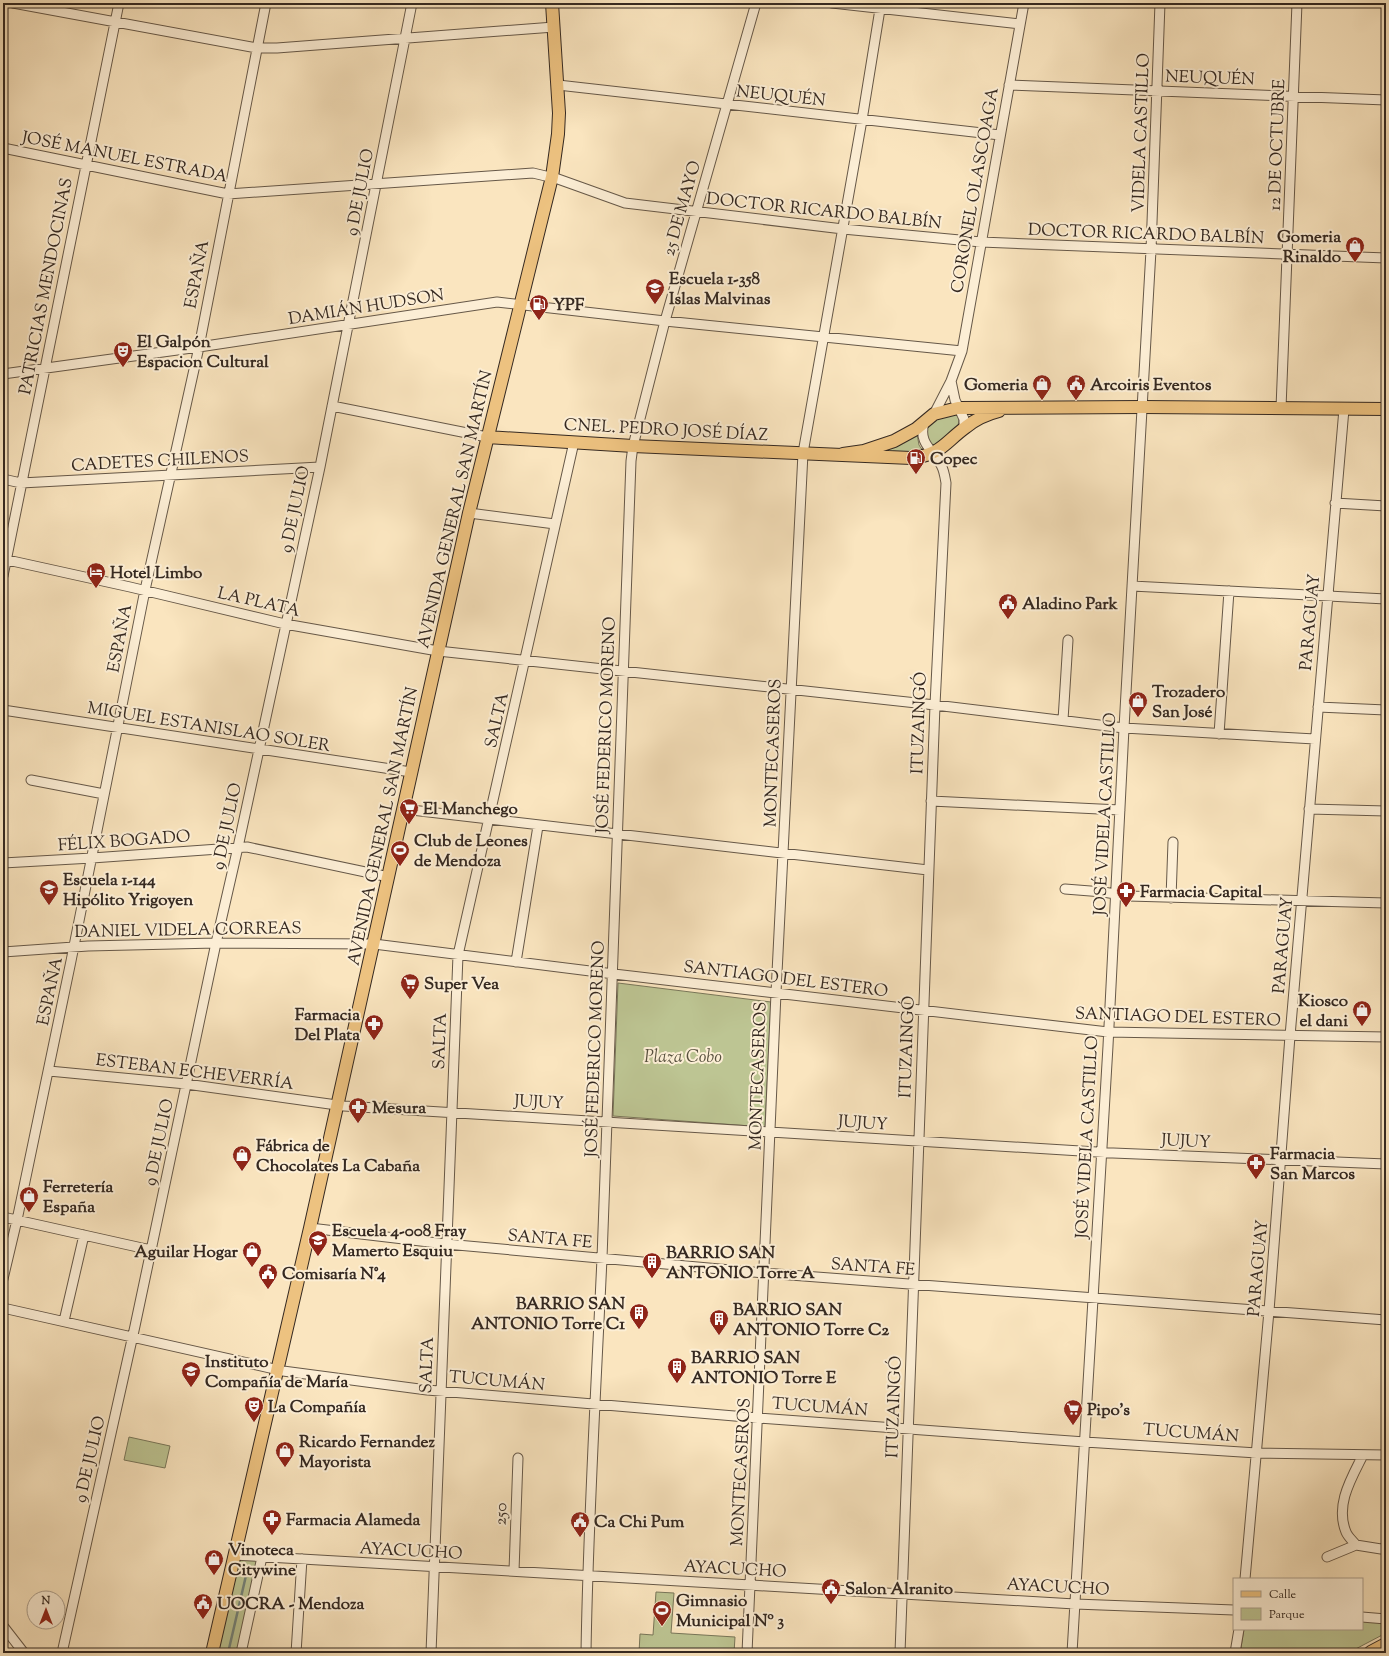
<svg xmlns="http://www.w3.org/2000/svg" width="1389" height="1656" viewBox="0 0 1389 1656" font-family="'Sorts Mill Goudy',serif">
<rect width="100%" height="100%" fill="#fae5bf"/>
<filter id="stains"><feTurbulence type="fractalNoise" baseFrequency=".005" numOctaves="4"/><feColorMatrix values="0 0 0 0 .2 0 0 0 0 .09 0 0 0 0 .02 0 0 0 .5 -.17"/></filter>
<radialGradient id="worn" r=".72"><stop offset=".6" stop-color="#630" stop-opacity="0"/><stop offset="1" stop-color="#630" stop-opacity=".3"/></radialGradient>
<!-- green -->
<path fill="#bdc593" stroke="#79775a" d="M 955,414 L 959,418 L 958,427 L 936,445 L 931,444 L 926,437 L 926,429 L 936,417 Z
M 917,434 L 919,445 L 923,451 L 914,454 L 879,451 Z
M 618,983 L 771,1002 L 765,1127 L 613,1116 Z
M 129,1437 L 170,1446 L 165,1468 L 124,1460 Z
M 234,1555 L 262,1557 L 241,1653 L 212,1653 Z
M 656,1592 L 674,1593 L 671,1633 L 735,1637 L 734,1653 L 639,1653 L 640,1634 L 653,1635 Z
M 1362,1621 L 1386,1622 L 1386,1633 L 1348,1653 L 1240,1653 L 1244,1629 L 1362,1629 Z"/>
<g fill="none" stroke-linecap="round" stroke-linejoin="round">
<!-- stream -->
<path stroke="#74837a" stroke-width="2.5" d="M 228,1653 L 248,1567"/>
<defs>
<path id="minor" d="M 13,3 L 257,48 L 277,48 L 554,27
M 832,3 L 1020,24
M 558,85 L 1000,135
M 1009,85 L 1386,100
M 3,148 L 228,194 L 533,173 L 558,179 L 625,203 L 843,229 L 981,242 L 1386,258
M 3,374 L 199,347 L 497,302 L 665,321 L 962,351
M 951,381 L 955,400 L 964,419 L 964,428
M 332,406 L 487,437
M 1281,408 L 1297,3
M 934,414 L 951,381 L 962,351 L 1024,3
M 3,479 L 21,483 L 320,467
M 1335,503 L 1386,506
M 469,513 L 555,524
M 3,559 L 130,587 L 285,624 L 438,651 L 935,705 L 1124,728 L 1315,739
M 3,576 L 119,3
M 1132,586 L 1386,599
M 1318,707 L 1386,710
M 3,710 L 411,772
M 1063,720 L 1068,640
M 1219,734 L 1229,591
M 31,780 L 104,794
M 931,801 L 1120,810
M 403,809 L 928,870
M 1309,809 L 1386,811
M 3,863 L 92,858 L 247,847 L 389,877
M 1065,889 L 1103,892 L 1128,896 L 1386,903
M 1171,898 L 1173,842
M 3,952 L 88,946 L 216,943 L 374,944 L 614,974 L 1108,1032 L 1386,1037
M 516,962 L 538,826
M 49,1071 L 186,1084 L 344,1106 L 1113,1153 L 1386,1164
M 3,1217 L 151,1250
M 310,1228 L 446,1244 L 764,1273 L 1386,1320
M 3,1279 L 17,1220 L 71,961 L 145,590 L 199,347 L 266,3
M 3,1308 L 283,1371 L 427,1390 L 758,1418 L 1085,1442 L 1257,1453 L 1386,1455
M 64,1321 L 84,1235
M 1363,1455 C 1351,1479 1335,1505 1346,1532 C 1348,1537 1353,1541 1356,1545 L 1381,1549 L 1386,1548
M 234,1555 L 1075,1604 L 1234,1610
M 1327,1557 L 1356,1545
M 514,1571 L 518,1458
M 1245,1579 L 1269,1311 L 1290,1036 L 1344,409
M 1362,1617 L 1386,1619
M 3,1626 L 24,1653
M 62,1653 L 135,1326 L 216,943 L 238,847 L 320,467 L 412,3
M 241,1653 L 262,1557
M 296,1653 L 302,1559
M 431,1653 L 458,955 L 574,442
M 586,1653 C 588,1521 596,1390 602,1258 C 614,992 619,727 631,461 L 633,446 L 665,321 L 756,3
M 747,1653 L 776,993 L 803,453 L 862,120 L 881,3
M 900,1653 L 935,705 L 946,483 C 945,477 944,470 941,465 C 933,450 918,443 924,423
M 1072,1653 L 1108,1046 L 1124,728 L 1151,250 L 1160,3
M 1235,1653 L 1239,1629"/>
<path id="major" d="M 487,437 L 633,446 L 911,458 C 941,455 944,443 966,427 C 976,419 987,414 999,411
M 843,454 L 864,451 L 894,441 L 916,429 L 934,414 L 958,408 L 1143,407 L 1386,409
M 212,1653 L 310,1228 L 469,513 L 552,177 L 558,134 L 559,113 L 552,3"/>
<path id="highway" d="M 1371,1653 L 1386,1645"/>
</defs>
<!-- minor casing -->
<use href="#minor" stroke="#665848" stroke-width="11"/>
<!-- major casing -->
<use href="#major" stroke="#352921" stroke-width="14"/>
<!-- highway casing -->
<use href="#highway" stroke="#352921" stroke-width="16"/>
<!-- minor -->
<use href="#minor" stroke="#fceed5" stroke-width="9"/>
<!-- major -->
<use href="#major" stroke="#edc280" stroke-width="12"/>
<!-- highway -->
<use href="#highway" stroke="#edc280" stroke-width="14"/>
</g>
<!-- icons -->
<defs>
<symbol id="shop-pin" viewBox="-11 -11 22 30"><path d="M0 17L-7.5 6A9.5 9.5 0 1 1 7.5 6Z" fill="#8f2418" stroke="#fceed5"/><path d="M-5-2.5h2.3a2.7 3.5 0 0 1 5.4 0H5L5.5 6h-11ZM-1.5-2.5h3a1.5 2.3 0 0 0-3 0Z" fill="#fff"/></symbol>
<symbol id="school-pin" viewBox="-11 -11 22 30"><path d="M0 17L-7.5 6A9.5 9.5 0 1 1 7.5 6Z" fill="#8f2418" stroke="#fceed5"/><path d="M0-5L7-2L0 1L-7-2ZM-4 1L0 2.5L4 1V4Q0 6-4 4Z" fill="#fff"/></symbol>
<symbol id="fuel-pin" viewBox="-11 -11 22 30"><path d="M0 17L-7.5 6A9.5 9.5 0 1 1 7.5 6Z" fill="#8f2418" stroke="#fceed5"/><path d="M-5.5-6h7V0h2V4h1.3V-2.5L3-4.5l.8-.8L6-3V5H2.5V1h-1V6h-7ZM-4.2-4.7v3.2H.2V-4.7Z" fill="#fff"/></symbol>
<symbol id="theatre-pin" viewBox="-11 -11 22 30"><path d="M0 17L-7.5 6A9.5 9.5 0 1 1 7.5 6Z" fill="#8f2418" stroke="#fceed5"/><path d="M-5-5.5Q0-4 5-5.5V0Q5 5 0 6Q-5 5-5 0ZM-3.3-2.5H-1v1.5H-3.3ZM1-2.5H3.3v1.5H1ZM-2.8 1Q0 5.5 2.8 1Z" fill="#fff"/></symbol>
<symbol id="civic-pin" viewBox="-11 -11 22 30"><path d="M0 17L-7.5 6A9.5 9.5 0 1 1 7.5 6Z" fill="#8f2418" stroke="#fceed5"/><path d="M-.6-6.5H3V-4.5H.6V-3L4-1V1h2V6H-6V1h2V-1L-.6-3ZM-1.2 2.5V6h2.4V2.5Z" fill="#fff"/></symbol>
<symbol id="hotel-pin" viewBox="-11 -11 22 30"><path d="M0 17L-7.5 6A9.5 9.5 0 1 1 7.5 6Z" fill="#8f2418" stroke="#fceed5"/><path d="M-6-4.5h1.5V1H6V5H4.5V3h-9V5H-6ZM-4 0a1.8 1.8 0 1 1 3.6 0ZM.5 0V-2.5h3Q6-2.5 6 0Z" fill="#fff"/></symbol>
<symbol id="supermarket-pin" viewBox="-11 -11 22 30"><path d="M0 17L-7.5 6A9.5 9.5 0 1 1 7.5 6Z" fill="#8f2418" stroke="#fceed5"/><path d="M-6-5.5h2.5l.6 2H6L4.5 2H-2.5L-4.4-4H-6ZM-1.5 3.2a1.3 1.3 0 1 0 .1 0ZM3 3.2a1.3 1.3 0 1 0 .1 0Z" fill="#fff"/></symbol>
<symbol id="stadium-pin" viewBox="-11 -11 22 30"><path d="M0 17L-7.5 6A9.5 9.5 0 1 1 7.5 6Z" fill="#8f2418" stroke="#fceed5"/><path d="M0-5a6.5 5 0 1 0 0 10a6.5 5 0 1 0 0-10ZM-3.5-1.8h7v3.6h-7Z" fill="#fff"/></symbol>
<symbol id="pharmacy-pin" viewBox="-11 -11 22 30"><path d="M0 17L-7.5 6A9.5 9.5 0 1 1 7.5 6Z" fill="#8f2418" stroke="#fceed5"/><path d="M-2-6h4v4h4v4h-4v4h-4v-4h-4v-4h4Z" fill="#fff"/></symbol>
<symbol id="building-pin" viewBox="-11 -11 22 30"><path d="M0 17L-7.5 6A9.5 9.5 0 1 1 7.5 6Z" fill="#8f2418" stroke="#fceed5"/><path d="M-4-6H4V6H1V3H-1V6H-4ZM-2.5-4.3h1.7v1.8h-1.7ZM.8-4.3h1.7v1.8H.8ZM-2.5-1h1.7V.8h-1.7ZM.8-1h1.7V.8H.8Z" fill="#fff"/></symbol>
</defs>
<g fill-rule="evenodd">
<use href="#shop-pin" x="1344" y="235" width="22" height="30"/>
<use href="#school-pin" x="644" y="277" width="22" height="30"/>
<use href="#fuel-pin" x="528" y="293" width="22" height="30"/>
<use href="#theatre-pin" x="112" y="340" width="22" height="30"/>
<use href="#shop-pin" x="1031" y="373" width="22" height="30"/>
<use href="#civic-pin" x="1065" y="373" width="22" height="30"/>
<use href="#fuel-pin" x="905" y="447" width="22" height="30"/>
<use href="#hotel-pin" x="85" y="561" width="22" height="30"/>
<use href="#civic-pin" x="997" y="592" width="22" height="30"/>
<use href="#shop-pin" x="1127" y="690" width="22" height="30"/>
<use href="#supermarket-pin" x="398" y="797" width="22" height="30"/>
<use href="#stadium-pin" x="389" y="839" width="22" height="30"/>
<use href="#school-pin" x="38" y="878" width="22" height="30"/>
<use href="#pharmacy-pin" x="1115" y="880" width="22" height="30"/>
<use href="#supermarket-pin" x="399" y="972" width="22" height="30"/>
<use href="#shop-pin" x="1351" y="999" width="22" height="30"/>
<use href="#pharmacy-pin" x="363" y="1013" width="22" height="30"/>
<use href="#pharmacy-pin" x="347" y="1096" width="22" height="30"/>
<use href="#shop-pin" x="231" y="1144" width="22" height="30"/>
<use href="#pharmacy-pin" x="1245" y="1152" width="22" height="30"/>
<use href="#shop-pin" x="18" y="1185" width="22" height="30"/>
<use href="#school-pin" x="307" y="1229" width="22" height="30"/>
<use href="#shop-pin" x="241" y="1240" width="22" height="30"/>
<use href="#building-pin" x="641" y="1251" width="22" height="30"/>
<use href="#civic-pin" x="257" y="1262" width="22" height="30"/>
<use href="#building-pin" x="628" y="1302" width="22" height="30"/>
<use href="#building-pin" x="708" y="1308" width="22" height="30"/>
<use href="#building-pin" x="666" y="1356" width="22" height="30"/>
<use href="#school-pin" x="180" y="1360" width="22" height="30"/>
<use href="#theatre-pin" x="243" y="1395" width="22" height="30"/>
<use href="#supermarket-pin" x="1062" y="1398" width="22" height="30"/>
<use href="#shop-pin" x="274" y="1440" width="22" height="30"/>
<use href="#pharmacy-pin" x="261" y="1508" width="22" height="30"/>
<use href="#civic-pin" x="569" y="1510" width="22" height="30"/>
<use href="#shop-pin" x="203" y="1548" width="22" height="30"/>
<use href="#civic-pin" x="820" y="1577" width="22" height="30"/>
<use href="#civic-pin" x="192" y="1592" width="22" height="30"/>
<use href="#stadium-pin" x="651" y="1599" width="22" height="30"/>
</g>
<g text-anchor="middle" stroke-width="4" stroke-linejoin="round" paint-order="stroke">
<!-- street labels -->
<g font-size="17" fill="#352921" stroke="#fceed5">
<text transform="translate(1210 77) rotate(2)" y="6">NEUQUÉN</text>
<text transform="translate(781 95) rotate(6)" y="6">NEUQUÉN</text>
<text transform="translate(1140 133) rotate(-88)" y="6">VIDELA CASTILLO</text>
<text transform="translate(1276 145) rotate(-88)" y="6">12 DE OCTUBRE</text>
<text transform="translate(125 156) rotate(11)" y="6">JOSÉ MANUEL ESTRADA</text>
<text transform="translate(974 190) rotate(-80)" y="6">CORONEL OLASCOAGA</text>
<text transform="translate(359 192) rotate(-79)" y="6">9 DE JULIO</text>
<text transform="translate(681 208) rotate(-74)" y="6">25 DE MAYO</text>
<text transform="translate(824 210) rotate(6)" y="6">DOCTOR RICARDO BALBÍN</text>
<text transform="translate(1146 233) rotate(2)" y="6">DOCTOR RICARDO BALBÍN</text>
<text transform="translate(196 274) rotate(-79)" y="6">ESPAÑA</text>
<text transform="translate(45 286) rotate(-79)" y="6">PATRICIAS MENDOCINAS</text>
<text transform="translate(366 306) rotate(-9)" y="6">DAMIÁN HUDSON</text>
<text transform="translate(666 429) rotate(3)" y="6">CNEL. PEDRO JOSÉ DÍAZ</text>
<text transform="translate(160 460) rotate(-3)" y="6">CADETES CHILENOS</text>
<text transform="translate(294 509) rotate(-78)" y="6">9 DE JULIO</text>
<text transform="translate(454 509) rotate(-77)" y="6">AVENIDA GENERAL SAN MARTÍN</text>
<text transform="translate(259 601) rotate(13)" y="6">LA PLATA</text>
<text transform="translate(1309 622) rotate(-85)" y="6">PARAGUAY</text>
<text transform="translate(119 638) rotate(-79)" y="6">ESPAÑA</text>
<text transform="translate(496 720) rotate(-77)" y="6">SALTA</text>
<text transform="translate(918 723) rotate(-88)" y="6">ITUZAINGÓ</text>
<text transform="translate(605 725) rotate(-88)" y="6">JOSÉ FEDERICO MORENO</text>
<text transform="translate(209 726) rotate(9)" y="6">MIGUEL ESTANISLAO SOLER</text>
<text transform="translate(772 753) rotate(-88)" y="6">MONTECASEROS</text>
<text transform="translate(1104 814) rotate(-87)" y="6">JOSÉ VIDELA CASTILLO</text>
<text transform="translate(226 826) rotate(-78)" y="6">9 DE JULIO</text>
<text transform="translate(382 826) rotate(-78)" y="6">AVENIDA GENERAL SAN MARTÍN</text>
<text transform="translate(124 840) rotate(-4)" y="6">FÉLIX BOGADO</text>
<text transform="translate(188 929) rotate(-1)" y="6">DANIEL VIDELA CORREAS</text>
<text transform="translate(1282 945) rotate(-85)" y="6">PARAGUAY</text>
<text transform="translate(786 978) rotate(7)" y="6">SANTIAGO DEL ESTERO</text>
<text transform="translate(49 991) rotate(-78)" y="6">ESPAÑA</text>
<text transform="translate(1178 1016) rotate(2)" y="6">SANTIAGO DEL ESTERO</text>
<text transform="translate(439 1041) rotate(-88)" y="6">SALTA</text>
<text transform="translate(906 1047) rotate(-88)" y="6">ITUZAINGÓ</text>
<text transform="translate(594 1049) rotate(-88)" y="6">JOSÉ FEDERICO MORENO</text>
<text transform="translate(195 1071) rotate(7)" y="6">ESTEBAN ECHEVERRÍA</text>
<text transform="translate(757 1076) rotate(-88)" y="6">MONTECASEROS</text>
<text transform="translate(539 1101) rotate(3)" y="6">JUJUY</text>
<text transform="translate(863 1122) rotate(4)" y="6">JUJUY</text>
<text transform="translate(1086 1137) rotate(-87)" y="6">JOSÉ VIDELA CASTILLO</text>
<text transform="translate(1186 1140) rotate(3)" y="6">JUJUY</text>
<text transform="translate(158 1142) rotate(-78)" y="6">9 DE JULIO</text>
<text transform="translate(550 1238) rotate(5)" y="6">SANTA FE</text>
<text transform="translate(873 1266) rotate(4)" y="6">SANTA FE</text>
<text transform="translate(1257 1268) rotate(-85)" y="6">PARAGUAY</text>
<text transform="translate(426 1365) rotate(-88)" y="6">SALTA</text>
<text transform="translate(497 1380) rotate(5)" y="6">TUCUMÁN</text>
<text transform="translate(820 1406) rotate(4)" y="6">TUCUMÁN</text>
<text transform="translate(893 1407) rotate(-88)" y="6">ITUZAINGÓ</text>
<text transform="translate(1191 1432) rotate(4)" y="6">TUCUMÁN</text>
<text transform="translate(89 1459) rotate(-77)" y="6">9 DE JULIO</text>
<text transform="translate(740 1472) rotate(-87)" y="6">MONTECASEROS</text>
<text transform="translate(500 1514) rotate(-88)" y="6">250</text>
<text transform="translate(411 1550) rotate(3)" y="6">AYACUCHO</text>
<text transform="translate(735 1568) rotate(3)" y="6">AYACUCHO</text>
<text transform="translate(1058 1586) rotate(3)" y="6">AYACUCHO</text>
</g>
<!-- poi labels -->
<g font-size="17" font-weight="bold" fill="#352921" stroke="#fceed5" text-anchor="start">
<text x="1341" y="242" text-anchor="end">Gomeria<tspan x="1341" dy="20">Rinaldo</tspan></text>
<text x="669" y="284">Escuela 1-358<tspan x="669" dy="20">Islas Malvinas</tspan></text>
<text x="553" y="310">YPF</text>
<text x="137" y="347">El Galpón<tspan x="137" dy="20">Espacion Cultural</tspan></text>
<text x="1028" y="390" text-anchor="end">Gomeria</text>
<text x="1090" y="390">Arcoiris Eventos</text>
<text x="930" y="464">Copec</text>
<text x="110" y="578">Hotel Limbo</text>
<text x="1022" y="609">Aladino Park</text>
<text x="1152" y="697">Trozadero<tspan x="1152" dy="20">San José</tspan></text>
<text x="423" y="814">El Manchego</text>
<text x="414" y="846">Club de Leones<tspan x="414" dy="20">de Mendoza</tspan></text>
<text x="63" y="885">Escuela 1-144<tspan x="63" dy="20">Hipólito Yrigoyen</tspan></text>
<text x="1140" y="897">Farmacia Capital</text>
<text x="424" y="989">Super Vea</text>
<text x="1348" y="1006" text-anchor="end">Kiosco<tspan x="1348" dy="20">el dani</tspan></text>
<text x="360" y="1020" text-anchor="end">Farmacia<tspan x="360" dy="20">Del Plata</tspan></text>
<text x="372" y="1113">Mesura</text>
<text x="256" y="1151">Fábrica de<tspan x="256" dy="20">Chocolates La Cabaña</tspan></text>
<text x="1270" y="1159">Farmacia<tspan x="1270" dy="20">San Marcos</tspan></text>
<text x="43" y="1192">Ferretería<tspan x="43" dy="20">España</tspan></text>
<text x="332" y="1236">Escuela 4-008 Fray<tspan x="332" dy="20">Mamerto Esquiu</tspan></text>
<text x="238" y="1257" text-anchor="end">Aguilar Hogar</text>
<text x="666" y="1258">BARRIO SAN<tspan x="666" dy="20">ANTONIO Torre A</tspan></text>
<text x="282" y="1279">Comisaría N°4</text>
<text x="625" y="1309" text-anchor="end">BARRIO SAN<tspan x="625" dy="20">ANTONIO Torre C1</tspan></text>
<text x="733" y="1315">BARRIO SAN<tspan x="733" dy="20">ANTONIO Torre C2</tspan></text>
<text x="691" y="1363">BARRIO SAN<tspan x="691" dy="20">ANTONIO Torre E</tspan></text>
<text x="205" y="1367">Instituto<tspan x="205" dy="20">Compañía de María</tspan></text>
<text x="268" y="1412">La Compañía</text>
<text x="1087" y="1415">Pipo's</text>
<text x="299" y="1447">Ricardo Fernandez<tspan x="299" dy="20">Mayorista</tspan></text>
<text x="286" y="1525">Farmacia Alameda</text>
<text x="594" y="1527">Ca Chi Pum</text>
<text x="228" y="1555">Vinoteca<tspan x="228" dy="20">Citywine</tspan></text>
<text x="845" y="1594">Salon Alranito</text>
<text x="676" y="1606">Gimnasio<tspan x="676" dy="20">Municipal Nº 3</tspan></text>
<text x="217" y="1609">UOCRA - Mendoza</text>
</g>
<!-- park labels -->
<g font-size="17" font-style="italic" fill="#57503e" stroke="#fceed5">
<text x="683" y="1062">Plaza Cobo</text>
</g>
</g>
<!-- margin -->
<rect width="1389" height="1656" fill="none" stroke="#fae5bf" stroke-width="16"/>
<rect x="4" y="4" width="1381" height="1648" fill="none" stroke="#352921" stroke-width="2"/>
<rect x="8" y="8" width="1373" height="1640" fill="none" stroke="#352921"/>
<!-- legend -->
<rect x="1233" y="1578" width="130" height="52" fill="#fceed5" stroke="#ac9f8d"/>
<rect x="1241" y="1591" width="20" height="6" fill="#edc280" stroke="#ac9f8d"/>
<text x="1269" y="1598" font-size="12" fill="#352921">Calle</text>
<rect x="1241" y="1608" width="20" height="12" fill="#bdc593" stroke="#ac9f8d"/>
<text x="1269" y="1618" font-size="12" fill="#352921">Parque</text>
<!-- north arrow -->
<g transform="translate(46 1610)"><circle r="19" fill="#fceed5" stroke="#ac9f8d"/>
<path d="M0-3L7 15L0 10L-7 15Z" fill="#8f2418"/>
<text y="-6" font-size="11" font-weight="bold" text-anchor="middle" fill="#352921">N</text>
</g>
<rect width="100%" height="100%" filter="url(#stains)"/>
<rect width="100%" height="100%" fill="url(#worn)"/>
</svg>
